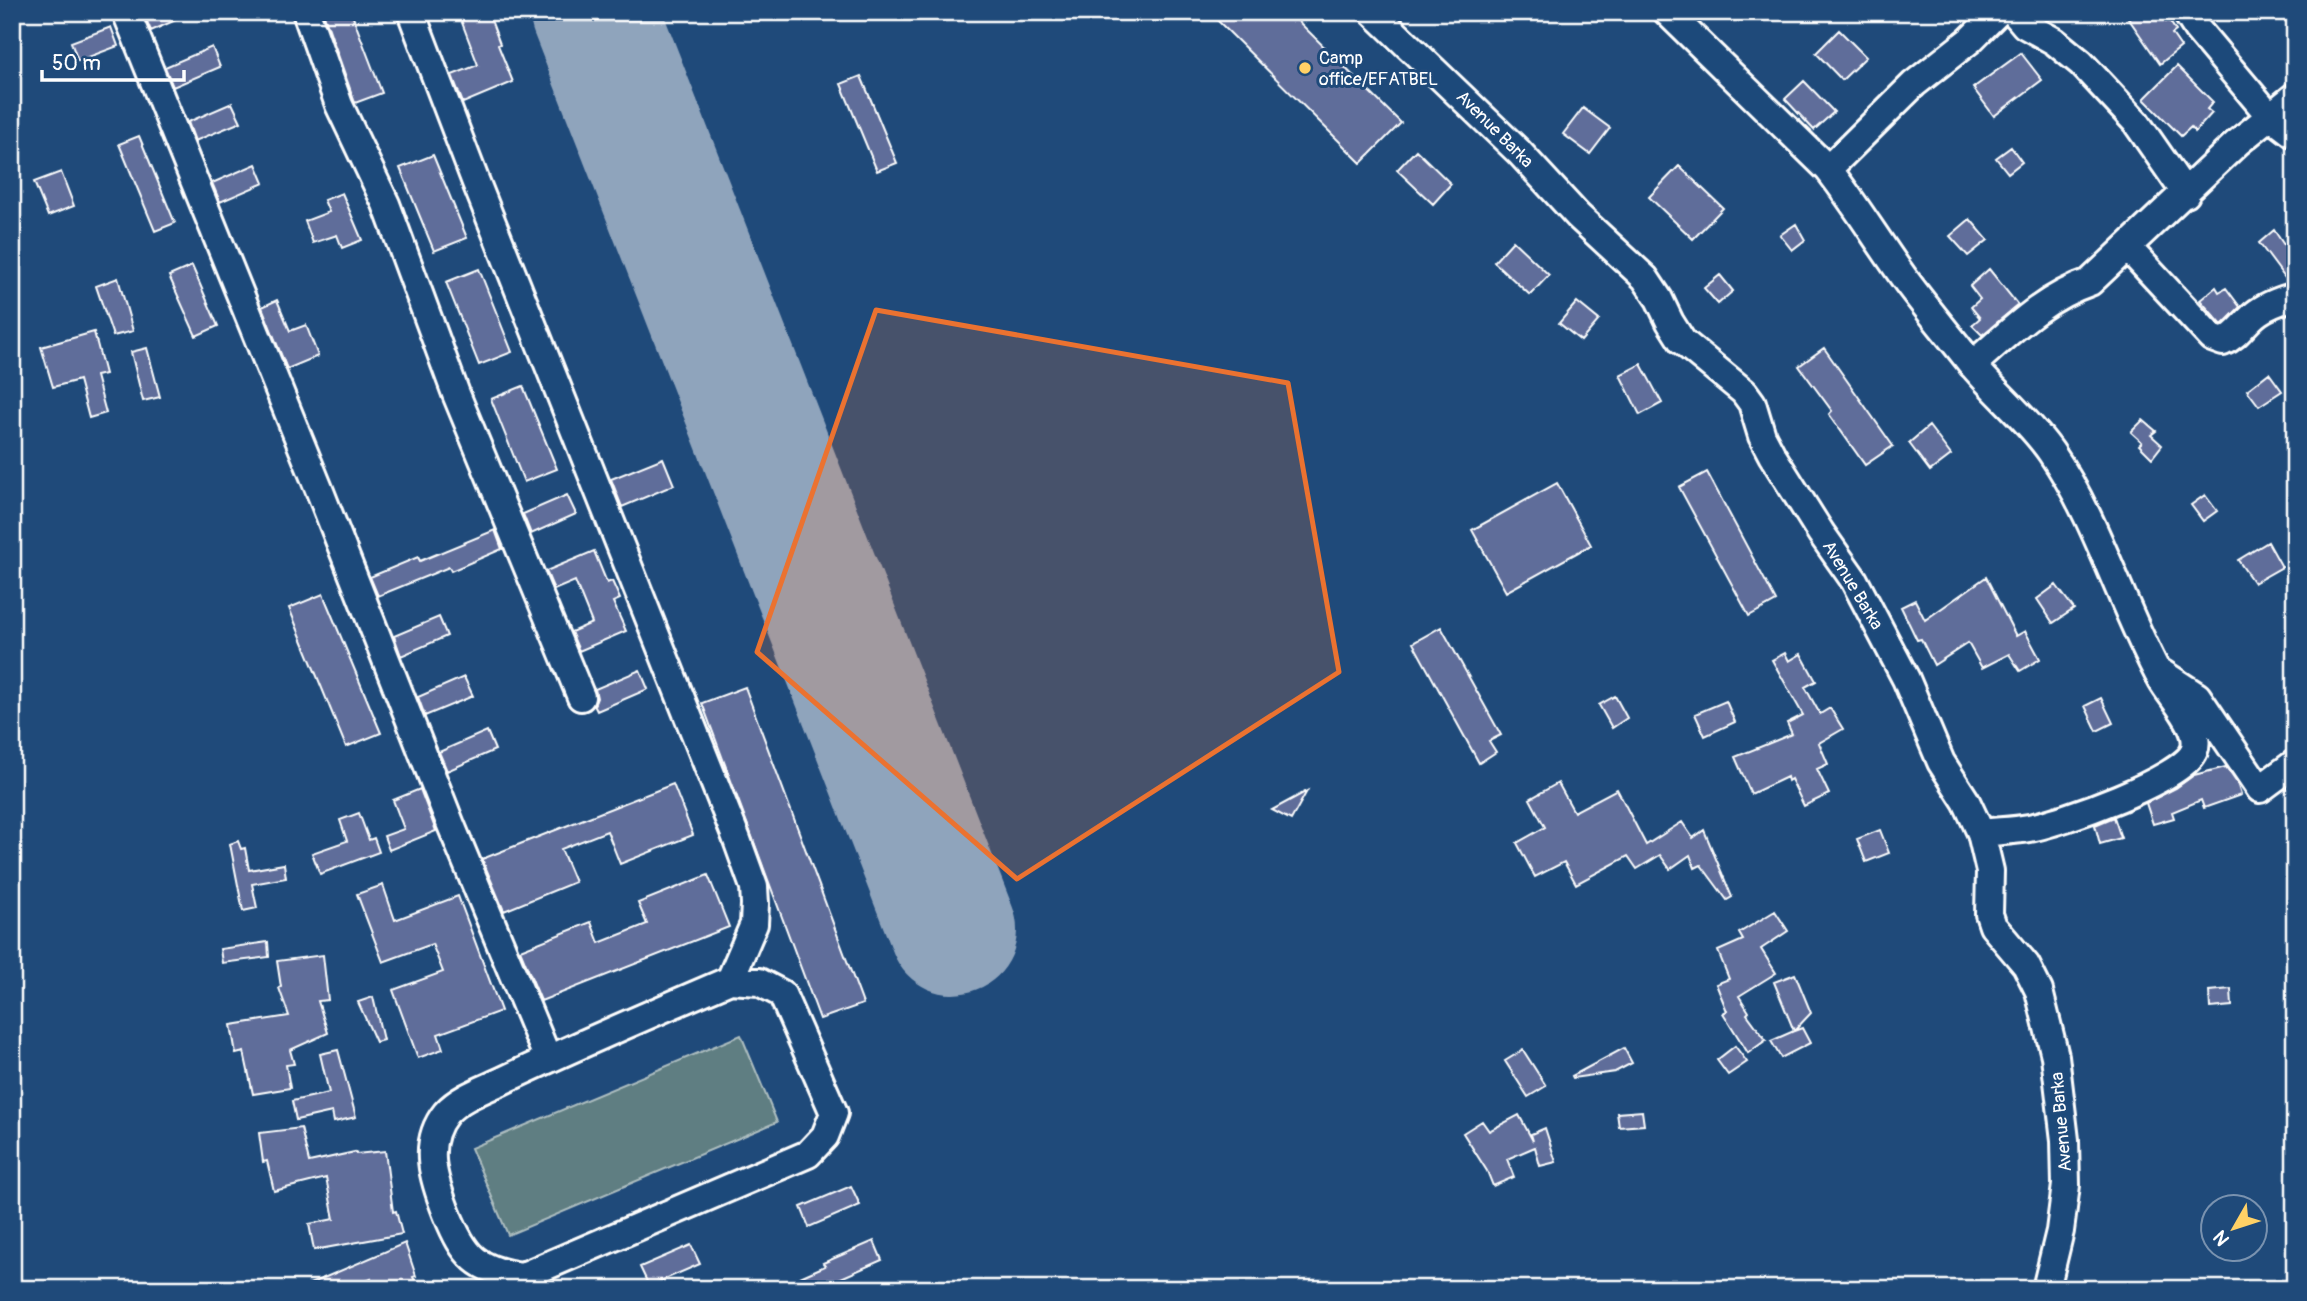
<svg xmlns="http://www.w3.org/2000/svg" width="2307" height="1301" viewBox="0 0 2307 1301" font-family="Pangolin,sans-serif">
<rect width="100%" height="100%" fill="#1f4a7a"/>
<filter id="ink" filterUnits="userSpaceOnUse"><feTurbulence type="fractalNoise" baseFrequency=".0143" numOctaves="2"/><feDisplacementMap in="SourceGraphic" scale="14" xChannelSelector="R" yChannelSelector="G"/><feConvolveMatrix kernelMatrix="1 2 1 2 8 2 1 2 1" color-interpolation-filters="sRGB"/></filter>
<g filter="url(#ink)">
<!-- green -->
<path fill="#5e7e82" stroke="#aebec0" stroke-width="2" d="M 741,1035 L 777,1122 L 508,1235 L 471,1148 Z"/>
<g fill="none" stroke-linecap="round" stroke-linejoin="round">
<!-- runway -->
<path stroke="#8fa4bc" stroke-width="128" d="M 594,12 L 953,930"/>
</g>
<!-- building -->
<path fill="#5f6d9a" stroke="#fff" stroke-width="2" d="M 143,12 L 194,12 L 151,31 Z
M 323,12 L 351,12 L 382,93 L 355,103 Z
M 458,12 L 488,12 L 500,44 L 498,45 L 513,82 L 463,103 L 452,75 L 478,65 Z
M 1209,12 L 1289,12 L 1401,123 L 1361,163 Z
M 2124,12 L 2159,12 L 2166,22 L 2169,20 L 2176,31 L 2172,34 L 2181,47 L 2160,64 Z
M 111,27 L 118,46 L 78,61 L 71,42 Z
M 1839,30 L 1866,57 L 1842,80 L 1816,53 Z
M 212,47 L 220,67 L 173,87 L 165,67 Z
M 2021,53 L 2042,80 L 1994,116 L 1973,88 Z
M 2177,66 L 2213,102 L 2207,109 L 2212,113 L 2195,132 L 2191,127 L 2181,136 L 2144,99 Z
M 861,76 L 897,163 L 877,171 L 841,84 Z
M 1804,81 L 1834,112 L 1814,130 L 1785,99 Z
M 232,103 L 241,122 L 195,141 L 188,122 Z
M 1583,108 L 1610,128 L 1590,154 L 1563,134 Z
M 139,136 L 175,223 L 155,231 L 119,144 Z
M 2011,147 L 2022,162 L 2008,173 L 1996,158 Z
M 1416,150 L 1451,184 L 1433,204 L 1397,170 Z
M 433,155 L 467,238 L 434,251 L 400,168 Z
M 256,164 L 264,183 L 220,202 L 212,183 Z
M 1679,166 L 1723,208 L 1693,239 L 1649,197 Z
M 61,172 L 74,206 L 48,216 L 34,182 Z
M 342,193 L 362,240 L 342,248 L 337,235 L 313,243 L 305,221 L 329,212 L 324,200 Z
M 1970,219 L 1988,240 L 1968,256 L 1950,236 Z
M 1796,224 L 1805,240 L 1792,250 L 1780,235 Z
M 2274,230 L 2284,245 L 2295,238 L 2295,281 L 2288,282 L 2259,243 Z
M 1513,241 L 1549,275 L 1530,295 L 1494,262 Z
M 192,266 L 218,326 L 196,336 L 169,276 Z
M 479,269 L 512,352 L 479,365 L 446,282 Z
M 1989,269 L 2018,305 L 1982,335 L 1972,325 L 1980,318 L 1971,307 L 1980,299 L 1970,286 Z
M 1720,275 L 1733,291 L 1718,304 L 1704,288 Z
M 118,278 L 133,331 L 113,336 L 96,286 Z
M 2216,287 L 2219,292 L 2226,288 L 2240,307 L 2222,325 L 2200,300 Z
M 277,300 L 290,331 L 306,325 L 318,356 L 287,369 L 262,307 Z
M 1577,302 L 1599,320 L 1581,341 L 1559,323 Z
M 94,332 L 105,374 L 96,376 L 106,413 L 89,418 L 79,380 L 53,387 L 41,347 Z
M 147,348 L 160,397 L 143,401 L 131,352 Z
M 1824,348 L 1893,446 L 1865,465 L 1829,414 L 1832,411 L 1799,366 Z
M 1641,364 L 1662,403 L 1640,415 L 1620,375 Z
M 2269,373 L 2282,391 L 2259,406 L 2247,390 Z
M 523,386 L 557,469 L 524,482 L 491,399 Z
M 2143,420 L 2156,431 L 2151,435 L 2162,445 L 2152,458 L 2139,445 L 2142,442 L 2131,432 Z
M 1929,426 L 1951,455 L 1930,471 L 1909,443 Z
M 663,458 L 674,485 L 622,507 L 611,479 Z
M 1707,472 L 1776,601 L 1749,616 L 1679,487 Z
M 1557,483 L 1591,545 L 1506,592 L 1472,530 Z
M 567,495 L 576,514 L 531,534 L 523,514 Z
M 2205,495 L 2217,511 L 2203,521 L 2191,505 Z
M 495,530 L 502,549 L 451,571 L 449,567 L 378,596 L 370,577 L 418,557 L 420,561 Z
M 2268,542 L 2282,567 L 2254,583 L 2238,560 Z
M 594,551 L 607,583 L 612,581 L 620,599 L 613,602 L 626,631 L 579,651 L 571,632 L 592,623 L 575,581 L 554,590 L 546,571 Z
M 1986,577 L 2016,636 L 2025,631 L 2040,659 L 2020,671 L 2009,654 L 1982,668 L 1968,643 L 1934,665 L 1921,639 L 1917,640 L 1901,607 L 1915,600 L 1925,620 Z
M 2056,585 L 2074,609 L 2053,623 L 2037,599 Z
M 323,594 L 381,733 L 346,747 L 289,608 Z
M 439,617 L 447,636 L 401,656 L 394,636 Z
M 1441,627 L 1501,735 L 1489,741 L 1496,752 L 1479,763 L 1413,643 Z
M 1785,653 L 1789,661 L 1801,654 L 1816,681 L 1805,687 L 1820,714 L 1830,708 L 1843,729 L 1819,743 L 1828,764 L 1817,769 L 1829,794 L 1804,806 L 1791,779 L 1788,781 L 1787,777 L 1751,794 L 1735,757 L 1792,734 L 1787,723 L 1803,715 L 1772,660 Z
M 640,670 L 648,689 L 597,711 L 594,705 L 597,698 L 595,689 Z
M 464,677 L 473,696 L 425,716 L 418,697 Z
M 745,687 L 863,1004 L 820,1019 L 702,703 Z
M 1615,696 L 1627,718 L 1612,728 L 1599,705 Z
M 2101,698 L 2113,723 L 2097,731 L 2085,706 Z
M 1726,701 L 1735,722 L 1705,736 L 1695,714 Z
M 487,731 L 495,750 L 447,771 L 439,752 Z
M 2226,767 L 2237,783 L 2241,795 L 2204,808 L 2201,800 L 2172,812 L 2174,818 L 2153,824 L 2146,803 L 2176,788 L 2194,775 Z
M 1558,783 L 1574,812 L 1617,789 L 1646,845 L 1682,822 L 1693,838 L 1704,830 L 1732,897 L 1727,900 L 1701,865 L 1695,868 L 1690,855 L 1670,869 L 1660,855 L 1637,869 L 1628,856 L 1576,884 L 1564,862 L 1535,877 L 1517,843 L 1545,827 L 1530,799 Z
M 673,784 L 693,835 L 620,864 L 607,831 L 561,849 L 575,882 L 504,911 L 482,859 Z
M 420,789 L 436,831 L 389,850 L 384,836 L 404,829 L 393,800 Z
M 1307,791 L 1291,820 L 1272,810 Z
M 359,813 L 369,840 L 374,838 L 379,852 L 320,874 L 312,853 L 347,841 L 340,820 Z
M 2114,817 L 2121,838 L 2100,844 L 2095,825 Z
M 1880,830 L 1889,853 L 1866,862 L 1857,839 Z
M 238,841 L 241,849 L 245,848 L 249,870 L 284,864 L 286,878 L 252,884 L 257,908 L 243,911 L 230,844 Z
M 708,875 L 729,927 L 541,1001 L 520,950 L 591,922 L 599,943 L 647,924 L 638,903 Z
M 383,885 L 395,920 L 458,896 L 501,1011 L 438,1034 L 443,1049 L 418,1058 L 393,990 L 443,972 L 432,944 L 383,962 L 357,894 Z
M 1775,911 L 1788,931 L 1761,949 L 1776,973 L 1739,996 L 1749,1012 L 1747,1014 L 1766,1040 L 1748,1053 L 1723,1013 L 1727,1011 L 1716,984 L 1729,979 L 1718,951 L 1743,940 L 1739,933 Z
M 268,942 L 269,957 L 222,963 L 220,949 Z
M 323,955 L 328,1000 L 318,1001 L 328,1033 L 290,1050 L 294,1064 L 286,1065 L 290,1088 L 253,1094 L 244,1052 L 236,1054 L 231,1025 L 289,1016 L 279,988 L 281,987 L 277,961 Z
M 1795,974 L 1811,1013 L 1794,1031 L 1802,1028 L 1810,1043 L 1781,1058 L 1771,1041 L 1794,1031 L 1774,982 Z
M 2231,989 L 2232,1006 L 2210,1008 L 2209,991 Z
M 373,997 L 383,1040 L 376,1042 L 358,1002 Z
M 1735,1046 L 1747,1062 L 1728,1075 L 1717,1060 Z
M 1624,1048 L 1632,1063 L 1615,1072 L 1573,1078 L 1572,1076 Z
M 338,1050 L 356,1117 L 334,1122 L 332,1112 L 296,1120 L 292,1101 L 329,1093 L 320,1054 Z
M 1523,1050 L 1546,1086 L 1528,1097 L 1505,1061 Z
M 1642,1111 L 1644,1125 L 1619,1127 L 1617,1113 Z
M 1519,1115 L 1533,1141 L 1531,1134 L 1545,1128 L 1556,1162 L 1540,1166 L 1535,1147 L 1507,1159 L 1514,1177 L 1493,1186 L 1487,1171 L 1463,1133 L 1482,1121 L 1489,1131 Z
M 301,1128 L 309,1162 L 355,1152 L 356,1154 L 385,1151 L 393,1212 L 396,1211 L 402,1234 L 314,1250 L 309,1224 L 334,1219 L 326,1178 L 274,1191 L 267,1161 L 263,1162 L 259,1133 Z
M 851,1186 L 860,1205 L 809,1227 L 801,1207 Z
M 874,1241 L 882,1260 L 816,1289 L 773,1289 L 825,1266 L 823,1263 Z
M 405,1243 L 416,1276 L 413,1277 L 419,1289 L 373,1289 L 371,1279 L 348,1289 L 298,1289 Z
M 691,1245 L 700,1264 L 649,1286 L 640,1267 Z"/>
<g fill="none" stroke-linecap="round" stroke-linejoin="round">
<defs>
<path id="minor" d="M 126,12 L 319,489 L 451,825 L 548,1059
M 306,12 L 339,105 L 386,204 L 456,394 L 581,697
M 411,12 L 475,180 L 736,837 L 754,887 L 755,904 L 754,924 L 730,980
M 1373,12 L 1519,152 L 1578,216 L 1645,278 L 1659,299 L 1670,322 L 1682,341 L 1744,392 L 1752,403 L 1762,436 L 1772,455 L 1821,533 L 1854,580 L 1906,679 L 1941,762 L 1966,801 L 1981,833 L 1990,871 L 1989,914 L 1993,926 L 2026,965 L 2039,991 L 2055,1056 L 2065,1140 L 2066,1185 L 2060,1231 L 2046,1289
M 1667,12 L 1828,169 C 1857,206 1880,245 1907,282 C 1927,309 1949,335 1970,362 C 1995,393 2028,419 2051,452 C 2099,522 2121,607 2162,681 C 2172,699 2203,729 2194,751 C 2184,779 2059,823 2029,828 C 2013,831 1997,831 1981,833
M 2014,12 L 2025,25 L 2054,41 L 2081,63 L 2136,122 L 2186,194
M 2186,12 L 2197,29 L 2270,116 L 2295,135
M 1828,169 L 1914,84 L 1970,40 L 1998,12
M 2128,248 L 2212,338 L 2223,342 C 2238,336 2245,321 2258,312 C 2269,304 2282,300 2295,296
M 1972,365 C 2010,332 2043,298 2090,282 L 2237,143 L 2295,96
M 2162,673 L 2197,696 L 2260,789 L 2295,763
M 508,1289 L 523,1276 L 808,1154 L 825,1136 L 834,1113 L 782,994 L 759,982 L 730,980 C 655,1012 580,1044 506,1079 C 488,1088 460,1097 446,1113 C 421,1144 434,1181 447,1214 C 464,1256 477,1271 523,1276"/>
</defs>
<!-- minor casing -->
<use href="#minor" stroke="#fff" stroke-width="32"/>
<!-- minor -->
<use href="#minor" stroke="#1f4a7a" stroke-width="26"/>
</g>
</g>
<!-- marked area -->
<path fill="#eb7230" fill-opacity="0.2" stroke="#eb7230" stroke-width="5" stroke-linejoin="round" d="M 876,310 L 1288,383 L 1339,672 L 1017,879 L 757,652 Z"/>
<!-- markers -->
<circle fill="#ffd166" stroke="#1f4a7a" stroke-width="2.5" cx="1305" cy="68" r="7"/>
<g text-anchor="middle" stroke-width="6" stroke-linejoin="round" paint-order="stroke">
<!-- poi labels -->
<g font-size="18" fill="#fff" stroke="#1f4a7a" text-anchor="start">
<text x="1319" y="64">Camp<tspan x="1319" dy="21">office/EFATBEL</tspan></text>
</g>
<!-- street labels -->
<g font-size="18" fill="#fff" stroke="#1f4a7a">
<text transform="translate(1495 129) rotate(45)" y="6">Avenue Barka</text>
<text transform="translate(1853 585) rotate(59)" y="6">Avenue Barka</text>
<text transform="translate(2061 1122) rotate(-95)" y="6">Avenue Barka</text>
</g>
</g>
<!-- margin -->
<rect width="2307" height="1301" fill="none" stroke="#1f4a7a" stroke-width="42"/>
<rect x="21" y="21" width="2265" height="1259" fill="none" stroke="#fff" stroke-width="2.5" filter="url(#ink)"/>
<!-- north arrow -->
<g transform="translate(2234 1228) rotate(231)"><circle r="33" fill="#1f4a7a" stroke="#7992af" stroke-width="2"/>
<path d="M0-5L12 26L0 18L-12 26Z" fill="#ffd166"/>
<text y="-10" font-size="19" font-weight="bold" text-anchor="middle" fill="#ffffff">N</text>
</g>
<!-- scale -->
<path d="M42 70v10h142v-10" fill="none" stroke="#ffffff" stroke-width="3.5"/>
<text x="52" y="70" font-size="21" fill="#ffffff" stroke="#1f4a7a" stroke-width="5" paint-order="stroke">50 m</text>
</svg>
